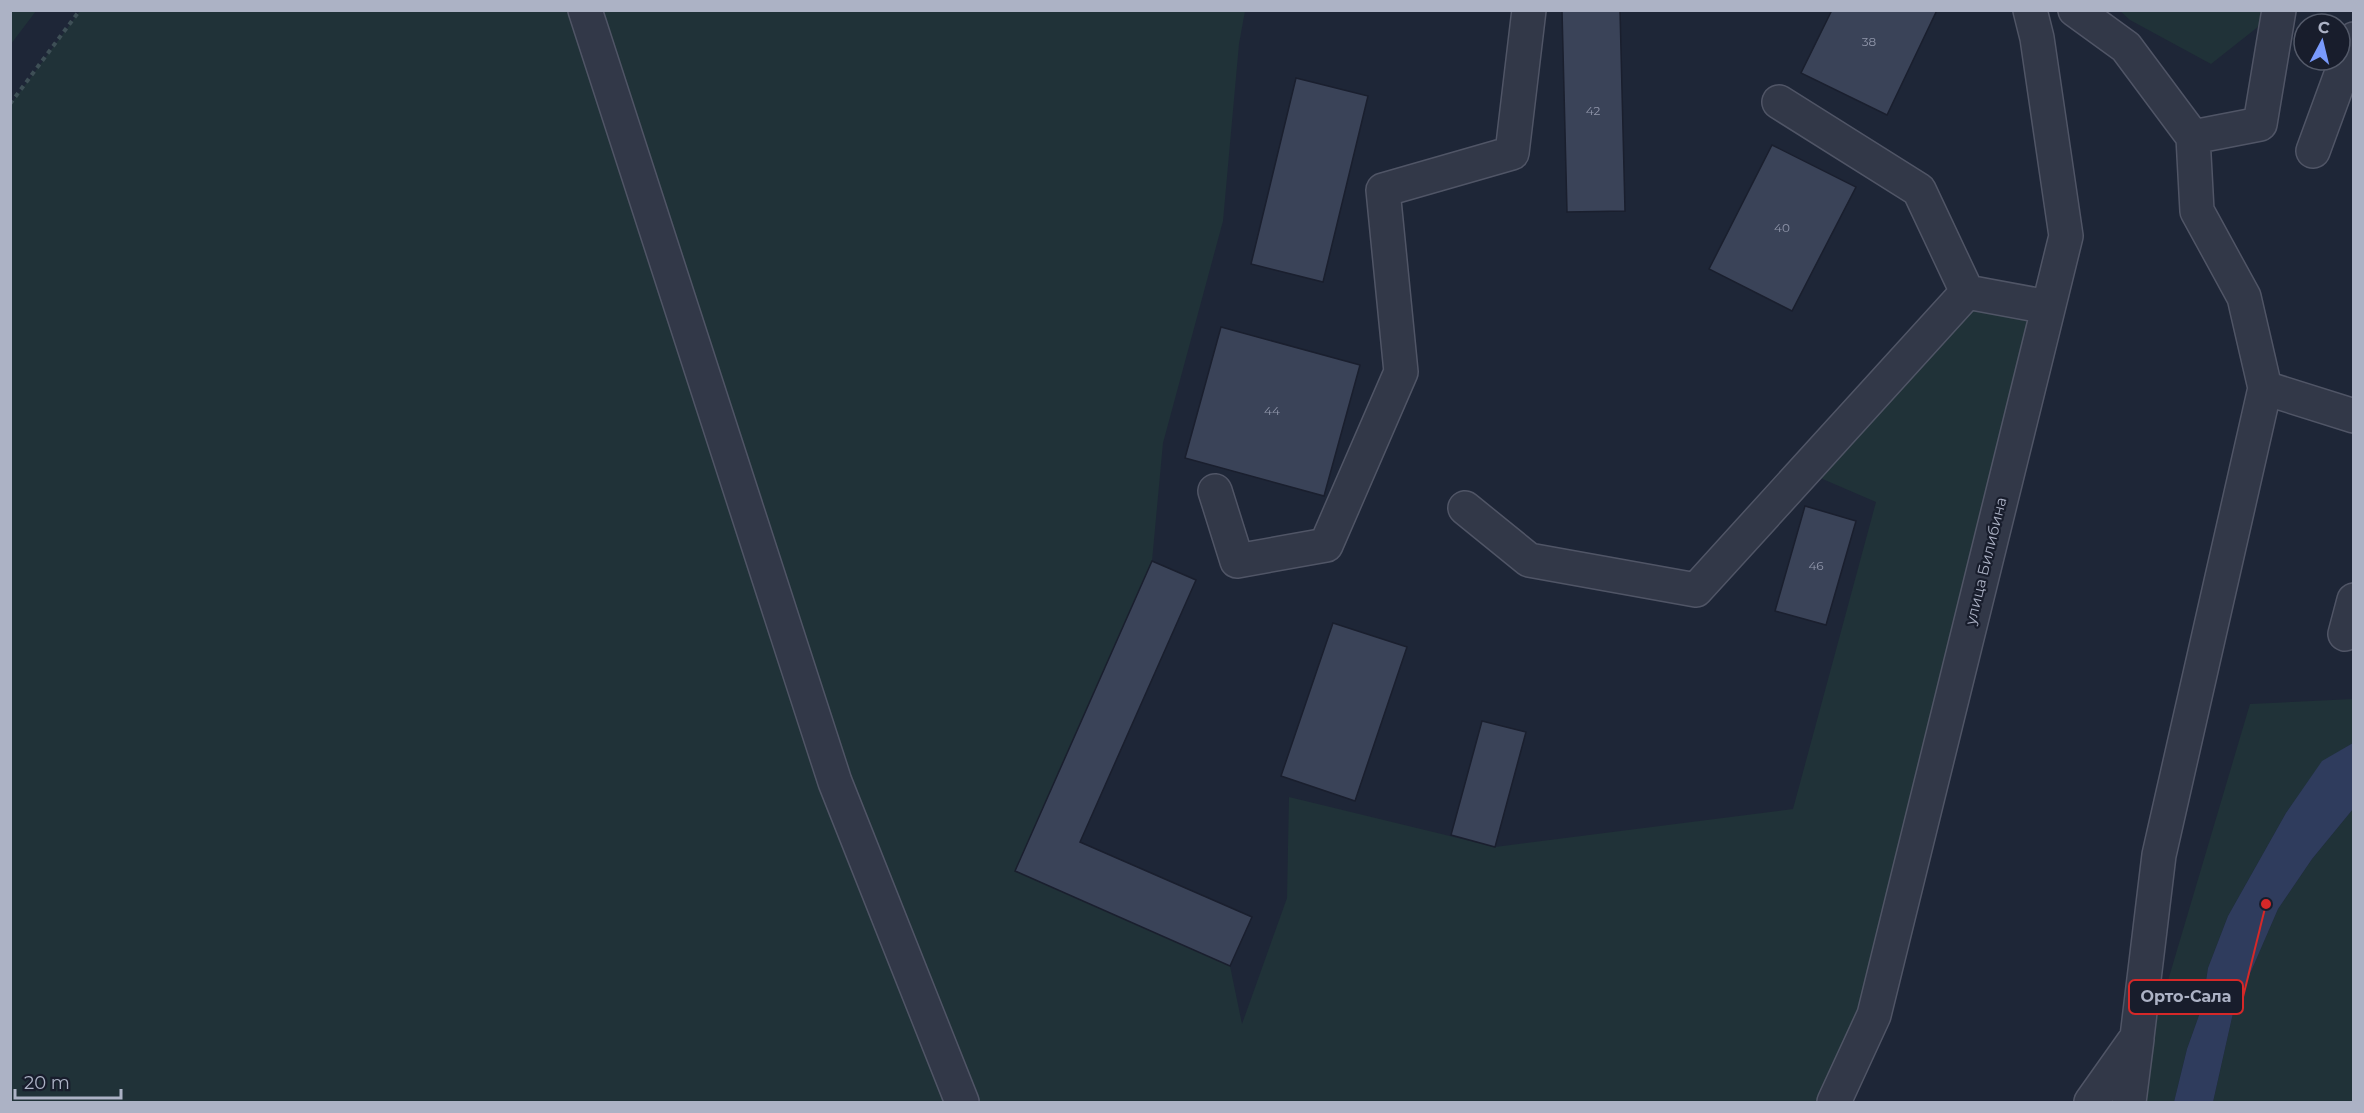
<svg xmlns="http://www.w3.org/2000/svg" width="2364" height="1113" viewBox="0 0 2364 1113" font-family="Montserrat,sans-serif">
<rect width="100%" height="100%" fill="#1e2637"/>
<!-- green -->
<path fill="#203238" d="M 11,10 L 36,11 L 11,44 L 10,11 Z
M 80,11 L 1245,11 L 1239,44 L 1223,221 L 1163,443 L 1152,561 L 1015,871 L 1230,966 L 1242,1024 L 1287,898 L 1289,797 L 1495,847 L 1793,809 L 1876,502 L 1804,471 L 1967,292 L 2048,307 L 1834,1102 L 11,1102 L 11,104 Z
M 2120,11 L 2278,11 L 2211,64 L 2130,20 Z
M 2353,699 L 2353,743 L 2322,762 L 2286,813 L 2228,916 L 2208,968 L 2202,1007 L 2187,1049 L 2174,1102 L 2132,1102 L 2250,704 Z
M 2353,809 L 2353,1102 L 2213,1102 L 2233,1013 L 2278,909 L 2312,859 Z"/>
<!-- water -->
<path fill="#2f3c5d" d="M 2353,743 L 2353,809 L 2312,859 L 2278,909 L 2233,1013 L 2213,1102 L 2174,1102 L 2187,1049 L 2202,1007 L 2208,968 L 2228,916 L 2286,813 L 2322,761 Z"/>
<!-- building -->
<path fill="#3a4358" stroke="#1a1f2e" stroke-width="1.5" d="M 1562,10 L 1620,10 L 1625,211 L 1567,212 Z
M 1832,10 L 1937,10 L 1887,115 L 1801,73 Z
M 1296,78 L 1368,96 L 1323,282 L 1251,264 Z
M 1772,145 L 1856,187 L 1792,311 L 1709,269 Z
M 1221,327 L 1360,365 L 1324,496 L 1185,458 Z
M 1805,506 L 1856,521 L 1826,625 L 1775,611 Z
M 1152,561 L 1196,580 L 1080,842 L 1252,917 L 1230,966 L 1015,871 Z
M 1333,623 L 1407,647 L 1355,801 L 1281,776 Z
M 1482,721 L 1526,732 L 1495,847 L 1451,835 Z"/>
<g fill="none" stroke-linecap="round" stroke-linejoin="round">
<defs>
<path id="minor" d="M 585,10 L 835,782 L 962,1102
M 2075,10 L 2126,47 L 2193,137 L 2260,124 L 2279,10
M 1779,102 L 1919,190 L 1967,292 L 2048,307
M 2313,151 L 2354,39
M 2265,388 L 2354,416
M 1215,491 L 1237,561 L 1326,545 L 1401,372 L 1383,190 L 1512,153 L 1529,10
M 1465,508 L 1529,560 L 1696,590 L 1967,292
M 2345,634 L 2354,600
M 1834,1102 L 1874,1015 L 2066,236 L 2037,38 L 2030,10
M 2091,1102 L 2137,1037 L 2159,855 L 2265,388 L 2244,297 L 2197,211 L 2193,137
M 2129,1102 L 2137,1039"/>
</defs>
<!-- minor casing -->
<use href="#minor" stroke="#505566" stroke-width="36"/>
<!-- path -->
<path stroke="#3e4f56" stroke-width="4" stroke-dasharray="4.5 4.5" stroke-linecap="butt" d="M 10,104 L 80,10"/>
<!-- minor -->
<use href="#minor" stroke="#323848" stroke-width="33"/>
</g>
<g text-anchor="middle" stroke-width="4.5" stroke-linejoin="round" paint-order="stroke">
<!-- number labels -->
<g font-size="12" fill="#9096aa">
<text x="1869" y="46">38</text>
<text x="1593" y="115">42</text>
<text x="1782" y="232">40</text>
<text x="1272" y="415">44</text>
<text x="1816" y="570">46</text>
</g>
<!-- street labels -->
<g font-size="15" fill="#acb2c5" stroke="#181d2c">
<text transform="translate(1986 561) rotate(-76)" y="5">улица Билибина</text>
</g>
</g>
<!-- callouts -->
<path fill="none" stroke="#d62828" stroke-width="2" d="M2266 904L2243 997"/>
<circle fill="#d62828" stroke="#181d2c" stroke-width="2" cx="2266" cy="904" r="6"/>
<rect fill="#181d2c" stroke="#d62828" stroke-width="2" x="2129" y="980" width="114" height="34" rx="6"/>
<g font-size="16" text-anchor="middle" font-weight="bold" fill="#acb2c5">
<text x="2186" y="1002">Орто-Сала</text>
</g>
<!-- border -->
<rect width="2364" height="1113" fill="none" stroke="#acb2c5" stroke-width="24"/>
<!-- north arrow -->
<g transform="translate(2322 42) rotate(7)"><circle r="28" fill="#181d2c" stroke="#535969" stroke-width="1.5"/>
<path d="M0-4.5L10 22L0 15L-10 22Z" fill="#799afc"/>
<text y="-9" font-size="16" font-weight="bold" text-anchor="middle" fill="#acb2c5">С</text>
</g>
<!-- scale -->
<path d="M15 1089v9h106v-9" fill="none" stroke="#acb2c5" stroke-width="3"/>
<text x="24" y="1089" font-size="18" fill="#acb2c5" stroke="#181d2c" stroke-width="4.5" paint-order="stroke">20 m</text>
</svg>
